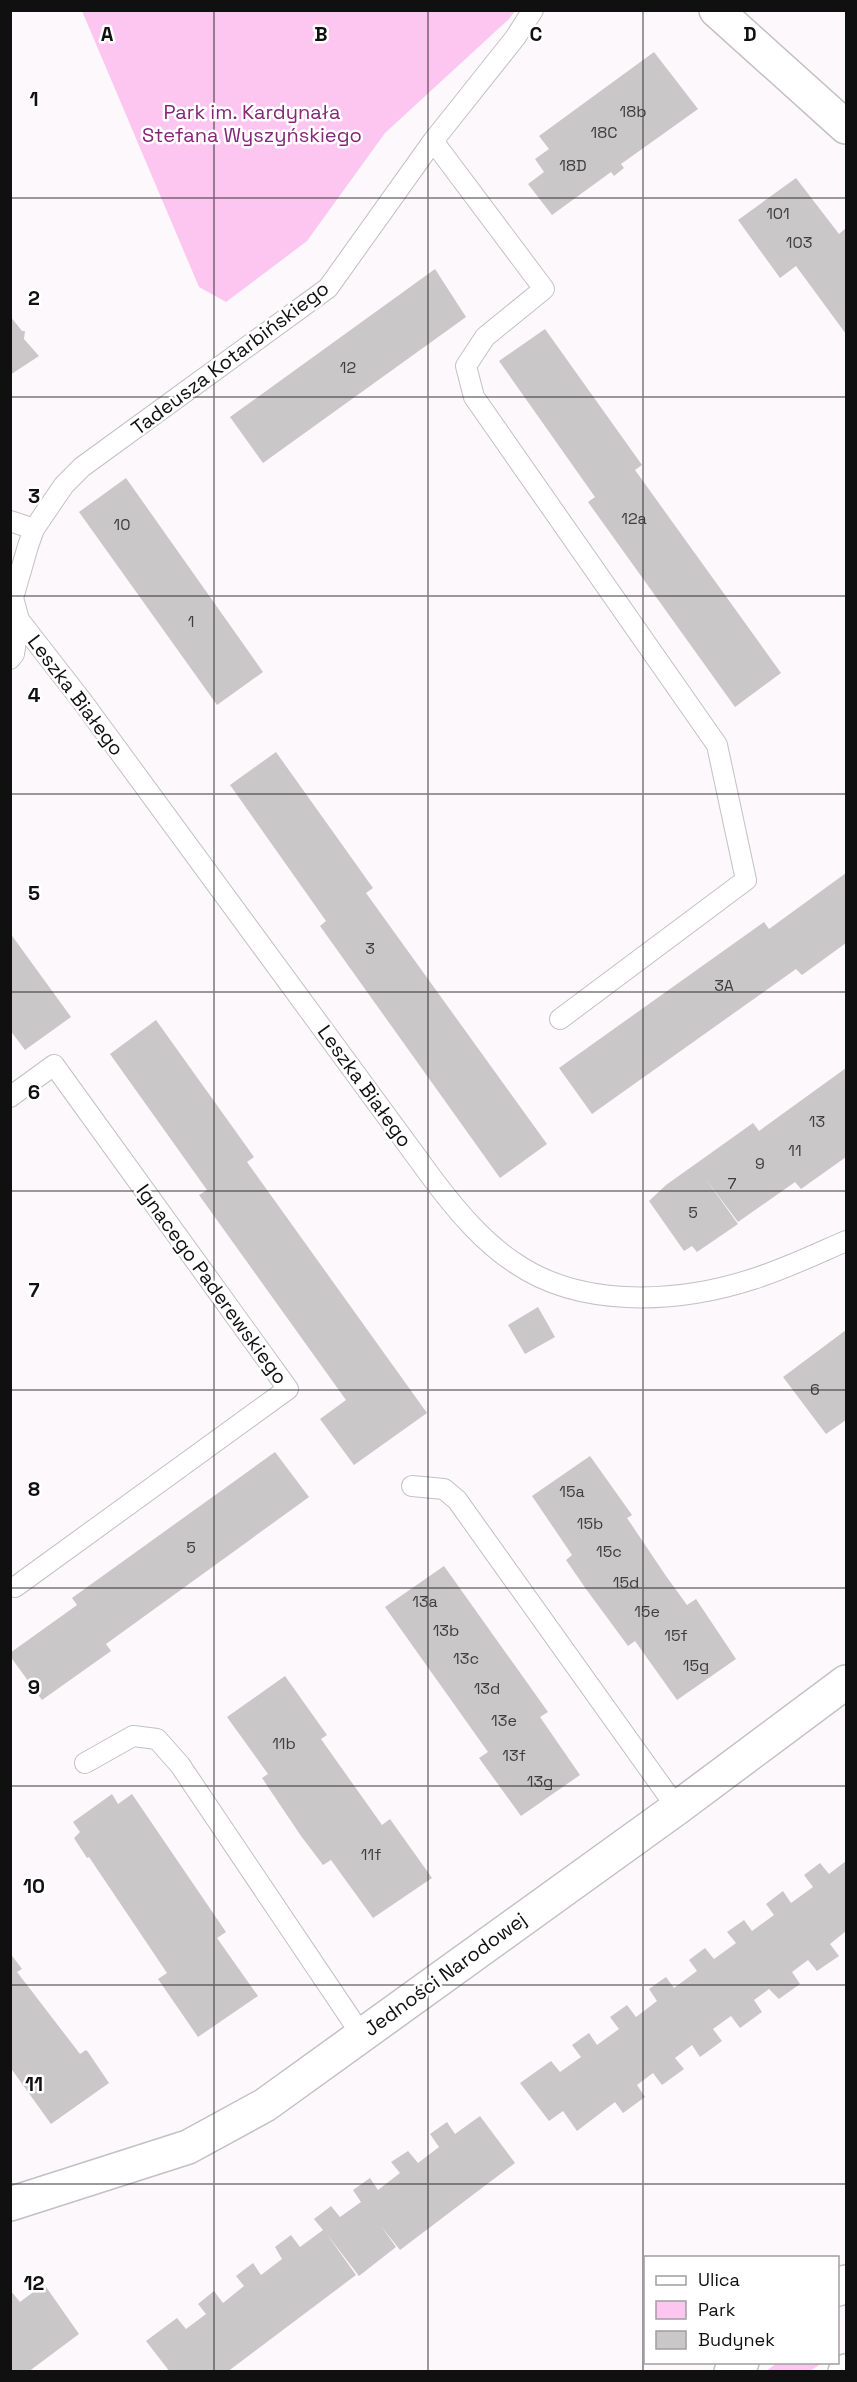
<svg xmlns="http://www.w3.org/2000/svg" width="857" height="2382" viewBox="0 0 857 2382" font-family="'Space Grotesk',sans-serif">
<rect width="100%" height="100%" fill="#fcf8fb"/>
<!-- green -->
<path fill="#fcc6f0" d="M 82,11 L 515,11 L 509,19 L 385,133 L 307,241 L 226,302 L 199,287 Z
M 777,2363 L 777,2362 L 822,2363 L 810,2371 L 766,2371 Z"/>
<!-- building -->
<path fill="#cac7c9" d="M 654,52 L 698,109 L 621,164 L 624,168 L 614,176 L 611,172 L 552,215 L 528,184 L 544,172 L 535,159 L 549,149 L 539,136 Z
M 796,178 L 839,234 L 846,228 L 846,334 L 796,266 L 780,278 L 738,220 Z
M 435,269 L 466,317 L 263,463 L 230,417 Z
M 10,316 L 22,331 L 25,331 L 24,339 L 39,356 L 10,375 Z
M 545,329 L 642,465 L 635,470 L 781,673 L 735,707 L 588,502 L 595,497 L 499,361 Z
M 126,478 L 263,672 L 217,705 L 79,512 Z
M 276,752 L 373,888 L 366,893 L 547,1144 L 500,1178 L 320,926 L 326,921 L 230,785 Z
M 846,873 L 846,943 L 802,975 L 796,969 L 592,1114 L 559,1068 L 764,922 L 769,929 Z
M 10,933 L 71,1017 L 25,1050 L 10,1030 Z
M 156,1020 L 254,1157 L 247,1162 L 427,1413 L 354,1465 L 320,1419 L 346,1400 L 199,1195 L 207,1190 L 110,1054 Z
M 846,1068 L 846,1157 L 801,1189 L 795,1182 L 738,1222 L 705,1178 L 738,1224 L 697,1252 L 692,1246 L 684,1251 L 649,1201 L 666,1185 L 753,1123 L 759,1131 Z
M 538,1307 L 555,1337 L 525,1354 L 508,1325 Z
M 846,1330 L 846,1420 L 826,1434 L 783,1377 Z
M 275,1452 L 309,1497 L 106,1644 L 111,1651 L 42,1700 L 10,1656 L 10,1653 L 77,1605 L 72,1598 Z
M 590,1456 L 632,1515 L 627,1518 L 666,1576 L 687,1605 L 696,1599 L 736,1659 L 677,1700 L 635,1641 L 628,1646 L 586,1589 L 566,1560 L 572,1555 L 532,1496 Z
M 444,1566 L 548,1712 L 540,1717 L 580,1775 L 521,1816 L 479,1758 L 488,1752 L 385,1607 Z
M 285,1676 L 327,1735 L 321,1739 L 382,1825 L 390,1819 L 432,1878 L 373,1918 L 331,1860 L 323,1865 L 301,1836 L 262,1778 L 268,1774 L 227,1717 Z
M 112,1794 L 118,1804 L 132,1794 L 226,1932 L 217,1938 L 258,1996 L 198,2037 L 158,1979 L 167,1973 L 89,1857 L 87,1858 L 74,1838 L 80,1832 L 73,1822 Z
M 846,1861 L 846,1931 L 830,1944 L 839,1956 L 817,1971 L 808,1960 L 792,1972 L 800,1984 L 779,1999 L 769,1989 L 754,2000 L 762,2012 L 740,2028 L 731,2016 L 713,2029 L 722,2041 L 700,2057 L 692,2045 L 675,2058 L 684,2069 L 662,2085 L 653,2073 L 637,2085 L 645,2097 L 623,2113 L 615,2102 L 577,2131 L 563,2111 L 549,2121 L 520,2083 L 551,2061 L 560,2072 L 581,2057 L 572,2045 L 589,2033 L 597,2045 L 619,2029 L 610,2017 L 627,2005 L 636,2017 L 657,2001 L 649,1989 L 666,1977 L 674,1988 L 697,1971 L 689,1960 L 705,1948 L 714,1959 L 736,1943 L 727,1932 L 744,1920 L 752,1931 L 774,1915 L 766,1904 L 783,1891 L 791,1903 L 813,1887 L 804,1875 L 820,1863 L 829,1874 Z
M 10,1953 L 22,1969 L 17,1972 L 80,2054 L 86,2050 L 88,2052 L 109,2083 L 51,2124 L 10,2067 Z
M 480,2116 L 515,2163 L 400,2250 L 381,2226 L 396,2247 L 359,2276 L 326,2233 L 356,2275 L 227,2372 L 170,2372 L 146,2341 L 177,2318 L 186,2329 L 206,2314 L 198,2304 L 214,2291 L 223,2303 L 244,2286 L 236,2276 L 253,2263 L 261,2275 L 282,2259 L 275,2247 L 291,2235 L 300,2247 L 323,2230 L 314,2219 L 331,2206 L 340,2217 L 361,2202 L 353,2190 L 370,2178 L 378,2190 L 400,2173 L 391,2162 L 408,2151 L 418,2163 L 439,2147 L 430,2134 L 447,2122 L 455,2134 Z
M 44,2284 L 79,2334 L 28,2372 L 10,2372 L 10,2290 L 20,2302 Z"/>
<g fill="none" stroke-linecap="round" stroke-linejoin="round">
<defs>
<path id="lane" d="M 433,141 L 544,289 L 485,337 L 466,366 L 474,397 L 717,745 L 746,880 L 560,1019
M 10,521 L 34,529
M 19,620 L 82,701 L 435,1182 C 458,1212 483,1242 515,1263 C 582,1309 679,1303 753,1279 C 785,1269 816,1254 846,1241
M 10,659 L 14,654 L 19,620 L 13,598 L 28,546 L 34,529 L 64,485 L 82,467 L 328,288 L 433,141 L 515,38 L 533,10
M 10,1097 L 54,1065 L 288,1389 L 15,1587
M 412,1486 L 444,1489 L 457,1500 L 677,1808
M 85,1763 L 133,1736 L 157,1739 L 180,1765 L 361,2034"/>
<path id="street" d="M 716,10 L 846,127
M 10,2204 L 188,2147 L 265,2105 L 677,1808 L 846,1682"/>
<path id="secondary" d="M 838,2289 L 846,2282
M 731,2372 L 742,2362
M 845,2372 L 846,2371"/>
</defs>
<!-- lane casing -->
<use href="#lane" stroke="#c4c0c3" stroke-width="22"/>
<!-- street casing -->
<use href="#street" stroke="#c4c0c3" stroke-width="36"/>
<!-- secondary casing -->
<use href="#secondary" stroke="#c4c0c3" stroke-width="36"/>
<!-- lane -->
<use href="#lane" stroke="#fff" stroke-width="20"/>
<!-- street -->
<use href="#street" stroke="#fff" stroke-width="33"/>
<!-- secondary -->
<use href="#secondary" stroke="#fff" stroke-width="33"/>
</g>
<!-- grid -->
<path fill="none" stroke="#111011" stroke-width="1.5" stroke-opacity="0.55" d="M 214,10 L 214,2372M 428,10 L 428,2372M 643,10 L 643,2372M 10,198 L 846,198M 10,397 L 846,397M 10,596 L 846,596M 10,794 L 846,794M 10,992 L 846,992M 10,1191 L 846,1191M 10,1390 L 846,1390M 10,1588 L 846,1588M 10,1786 L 846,1786M 10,1985 L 846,1985M 10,2184 L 846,2184"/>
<g text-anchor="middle" stroke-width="5" stroke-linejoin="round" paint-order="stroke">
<!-- number labels -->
<g font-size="16" fill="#3f3e3f">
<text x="633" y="117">18b</text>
<text x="604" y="138">18C</text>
<text x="573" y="171">18D</text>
<text x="778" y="219">101</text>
<text x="799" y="248">103</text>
<text x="348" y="373">12</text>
<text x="634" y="524">12a</text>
<text x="122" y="530">10</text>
<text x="191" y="627">1</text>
<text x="370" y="954">3</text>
<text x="724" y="991">3A</text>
<text x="817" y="1127">13</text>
<text x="795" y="1156">11</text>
<text x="760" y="1169">9</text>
<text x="732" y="1189">7</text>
<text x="693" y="1218">5</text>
<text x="815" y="1395">6</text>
<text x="572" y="1497">15a</text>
<text x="590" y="1529">15b</text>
<text x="191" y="1553">5</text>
<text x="609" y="1557">15c</text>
<text x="626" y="1588">15d</text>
<text x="425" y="1607">13a</text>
<text x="647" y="1617">15e</text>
<text x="446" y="1636">13b</text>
<text x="676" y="1641">15f</text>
<text x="466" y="1664">13c</text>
<text x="696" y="1671">15g</text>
<text x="487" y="1694">13d</text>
<text x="504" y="1726">13e</text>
<text x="284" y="1749">11b</text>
<text x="514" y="1761">13f</text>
<text x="540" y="1787">13g</text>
<text x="371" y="1860">11f</text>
</g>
<!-- park labels -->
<g font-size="20" fill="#842777" stroke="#fff">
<text x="252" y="119">Park im. Kardynała<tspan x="252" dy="23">Stefana Wyszyńskiego</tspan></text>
</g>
<!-- street labels -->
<g font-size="20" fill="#111011" stroke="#fff">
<text transform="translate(230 358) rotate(-37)" y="7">Tadeusza Kotarbińskiego</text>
<text transform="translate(76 695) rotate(53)" y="7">Leszka Białego</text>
<text transform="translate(365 1086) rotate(54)" y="7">Leszka Białego</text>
<text transform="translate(212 1284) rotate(54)" y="7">Ignacego Paderewskiego</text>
<text transform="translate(445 1974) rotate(-36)" y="7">Jedności Narodowej</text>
</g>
</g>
<g font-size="20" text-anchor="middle" font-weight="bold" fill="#111011" stroke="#fff" stroke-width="5" stroke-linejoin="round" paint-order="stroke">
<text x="107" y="41">A</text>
<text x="321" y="41">B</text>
<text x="536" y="41">C</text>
<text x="750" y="41">D</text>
<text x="34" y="106">1</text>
<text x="34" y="305">2</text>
<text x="34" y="503">3</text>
<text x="34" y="702">4</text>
<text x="34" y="900">5</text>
<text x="34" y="1099">6</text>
<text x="34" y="1297">7</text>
<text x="34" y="1496">8</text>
<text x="34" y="1694">9</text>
<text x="34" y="1893">10</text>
<text x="34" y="2091">11</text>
<text x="34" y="2290">12</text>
</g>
<!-- border -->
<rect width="857" height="2382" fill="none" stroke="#111011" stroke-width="24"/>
<!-- legend -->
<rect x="644" y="2256" width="195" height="108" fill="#ffffff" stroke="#a09fa0" stroke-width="1.5"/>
<rect x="656" y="2276" width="30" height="9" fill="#ffffff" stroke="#a09fa0" stroke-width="1.5"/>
<text x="698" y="2286" font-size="18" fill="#111011">Ulica</text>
<rect x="656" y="2301" width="30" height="18" fill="#fcc6f0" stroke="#a09fa0" stroke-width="1.5"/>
<text x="698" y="2316" font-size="18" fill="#111011">Park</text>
<rect x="656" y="2331" width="30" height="18" fill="#cac7c9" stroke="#a09fa0" stroke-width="1.5"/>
<text x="698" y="2346" font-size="18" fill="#111011">Budynek</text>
</svg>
